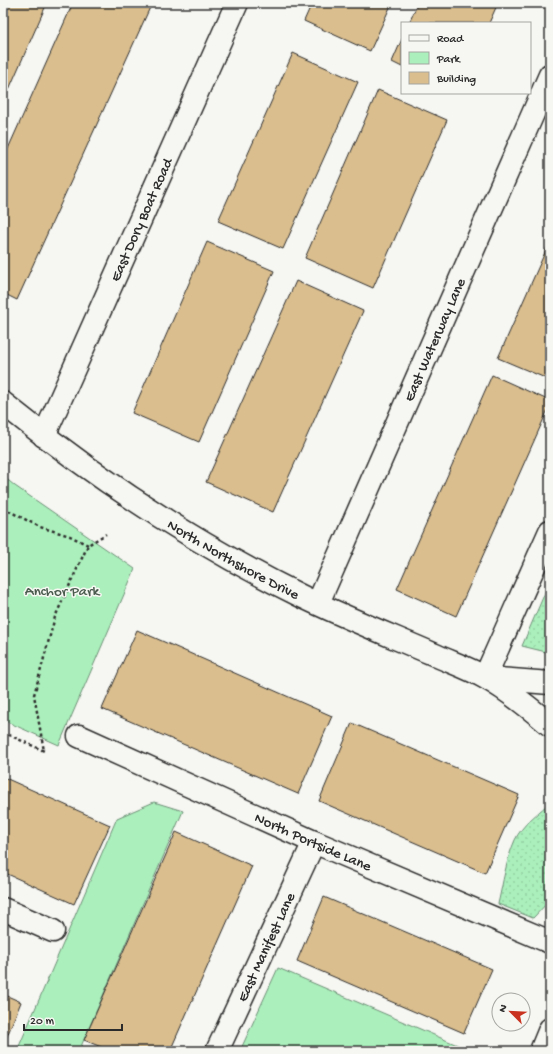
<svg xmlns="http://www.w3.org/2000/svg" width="553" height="1054" viewBox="0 0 553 1054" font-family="'Gochi Hand',sans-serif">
<defs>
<pattern id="grass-dots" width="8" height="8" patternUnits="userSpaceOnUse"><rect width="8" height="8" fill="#abf0bc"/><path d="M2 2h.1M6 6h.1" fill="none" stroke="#93cea2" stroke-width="1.8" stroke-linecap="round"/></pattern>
</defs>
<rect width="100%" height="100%" fill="#f6f6f2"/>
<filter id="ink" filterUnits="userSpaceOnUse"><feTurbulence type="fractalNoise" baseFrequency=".025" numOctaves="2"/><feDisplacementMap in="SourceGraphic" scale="8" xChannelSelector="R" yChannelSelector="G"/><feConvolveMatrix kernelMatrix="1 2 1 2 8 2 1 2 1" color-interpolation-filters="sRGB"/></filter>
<g filter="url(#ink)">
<!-- grass -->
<path fill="url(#grass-dots)" stroke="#6b8e74" d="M 550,581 L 550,653 L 522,646 Z
M 550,804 L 550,900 L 533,918 L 498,904 C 503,883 506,860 515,840 C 522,825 536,815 547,805 Z"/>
<!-- park -->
<path fill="#abf0bc" stroke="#6b8e74" d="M 3,476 L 15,486 L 135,569 L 59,745 L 3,720 Z
M 154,802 L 183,811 L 79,1051 L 17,1051 L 117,818 Z
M 278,968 L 462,1047 L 460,1051 L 240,1051 Z"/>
<!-- building -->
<path fill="#dabe8e" stroke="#2b2b2b" d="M 3,3 L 47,3 L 3,103 Z
M 73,3 L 152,3 L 17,300 L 3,293 L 3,160 Z
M 312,3 L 392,3 L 370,51 L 304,21 Z
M 418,3 L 498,3 L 489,23 L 409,23 Z
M 402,39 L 402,67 L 392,62 Z
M 293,53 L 358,82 L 283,249 L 218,221 Z
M 378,90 L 447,120 L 373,288 L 305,258 Z
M 550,241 L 550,380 L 498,358 Z
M 207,242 L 274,271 L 199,442 L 132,413 Z
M 296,281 L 363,311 L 273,512 L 206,482 Z
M 492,375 L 550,401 L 550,405 L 456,616 L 397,589 Z
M 137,630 L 332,716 L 298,794 L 102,709 Z
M 352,723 L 519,795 L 485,873 L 319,801 Z
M 3,777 L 110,825 L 74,904 L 3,872 Z
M 176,832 L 252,866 L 170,1051 L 111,1051 L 84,1040 Z
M 324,897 L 492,969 L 464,1033 L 297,961 Z
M 3,994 L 21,1002 L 3,1046 Z"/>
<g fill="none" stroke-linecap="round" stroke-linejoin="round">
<defs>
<g id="minor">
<path id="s1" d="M 3,403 C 95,478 194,543 301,596 C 344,617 389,635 433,654 C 450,662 469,668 486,678 C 508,690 531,709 550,725"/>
<path id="s2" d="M 44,436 L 237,3"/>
<path id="s3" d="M 318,603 L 550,75"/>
<path d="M 485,677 L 550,531"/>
<path d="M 487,678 L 550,683"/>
<path id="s4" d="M 79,736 L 314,842 L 550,942"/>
<path d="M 3,909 L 53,931"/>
<path id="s5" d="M 217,1051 L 314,842"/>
<path d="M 541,1051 L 550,1029"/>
</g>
</defs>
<!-- minor casing -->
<use href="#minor" stroke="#2b2b2b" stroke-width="25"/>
<!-- path -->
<path stroke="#2b2b2b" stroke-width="2.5" stroke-dasharray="3 3" stroke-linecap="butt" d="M 3,508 L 40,527 L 70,536 L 88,545
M 3,732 L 44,751 L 34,695 L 55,617 L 88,545 L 106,534"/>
<!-- minor -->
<use href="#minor" stroke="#f6f6f2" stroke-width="22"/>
</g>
</g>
<g text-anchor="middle" stroke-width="3" stroke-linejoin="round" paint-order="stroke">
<!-- street labels -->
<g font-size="15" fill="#2b2b2b" stroke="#f6f6f2">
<text dy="5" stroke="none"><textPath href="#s2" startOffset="237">East Dory Boat Road</textPath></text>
<text dy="5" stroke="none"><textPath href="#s3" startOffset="288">East Waterway Lane</textPath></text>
<text dy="5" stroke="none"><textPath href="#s1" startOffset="279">North Northshore Drive</textPath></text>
<text dy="5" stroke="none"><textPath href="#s4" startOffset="257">North Portside Lane</textPath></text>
<text dy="5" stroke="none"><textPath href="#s5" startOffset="115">East Manifest Lane</textPath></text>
</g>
<!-- park labels -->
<g font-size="15" fill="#4b5c4f" stroke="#f6f6f2">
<text x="62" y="595">Anchor Park</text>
</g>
</g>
<!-- margin -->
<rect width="553" height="1054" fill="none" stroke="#f6f6f2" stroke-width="16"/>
<rect x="8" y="8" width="537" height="1038" fill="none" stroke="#2b2b2b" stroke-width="1.5" filter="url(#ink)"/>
<!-- legend -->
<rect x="401" y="22" width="130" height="72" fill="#f6f6f2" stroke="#a5a5a2"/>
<rect x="409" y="35" width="20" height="6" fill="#f6f6f2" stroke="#a5a5a2"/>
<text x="437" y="42" font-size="12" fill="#2b2b2b">Road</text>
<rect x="409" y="52" width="20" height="12" fill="#abf0bc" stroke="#a5a5a2"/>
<text x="437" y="62" font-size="12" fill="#2b2b2b">Park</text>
<rect x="409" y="72" width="20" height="12" fill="#dabe8e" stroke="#a5a5a2"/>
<text x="437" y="82" font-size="12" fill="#2b2b2b">Building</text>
<!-- north arrow -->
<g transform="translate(511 1012) rotate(294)"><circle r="19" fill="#f6f6f2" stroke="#a5a5a2"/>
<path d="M0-3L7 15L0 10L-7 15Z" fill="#c8321e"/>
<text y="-6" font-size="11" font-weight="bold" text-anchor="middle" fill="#2b2b2b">N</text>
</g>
<!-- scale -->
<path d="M24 1024v6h98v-6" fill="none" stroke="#2b2b2b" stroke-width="2"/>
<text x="30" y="1024" font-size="12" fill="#2b2b2b" stroke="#f6f6f2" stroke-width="3" paint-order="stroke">20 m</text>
</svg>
